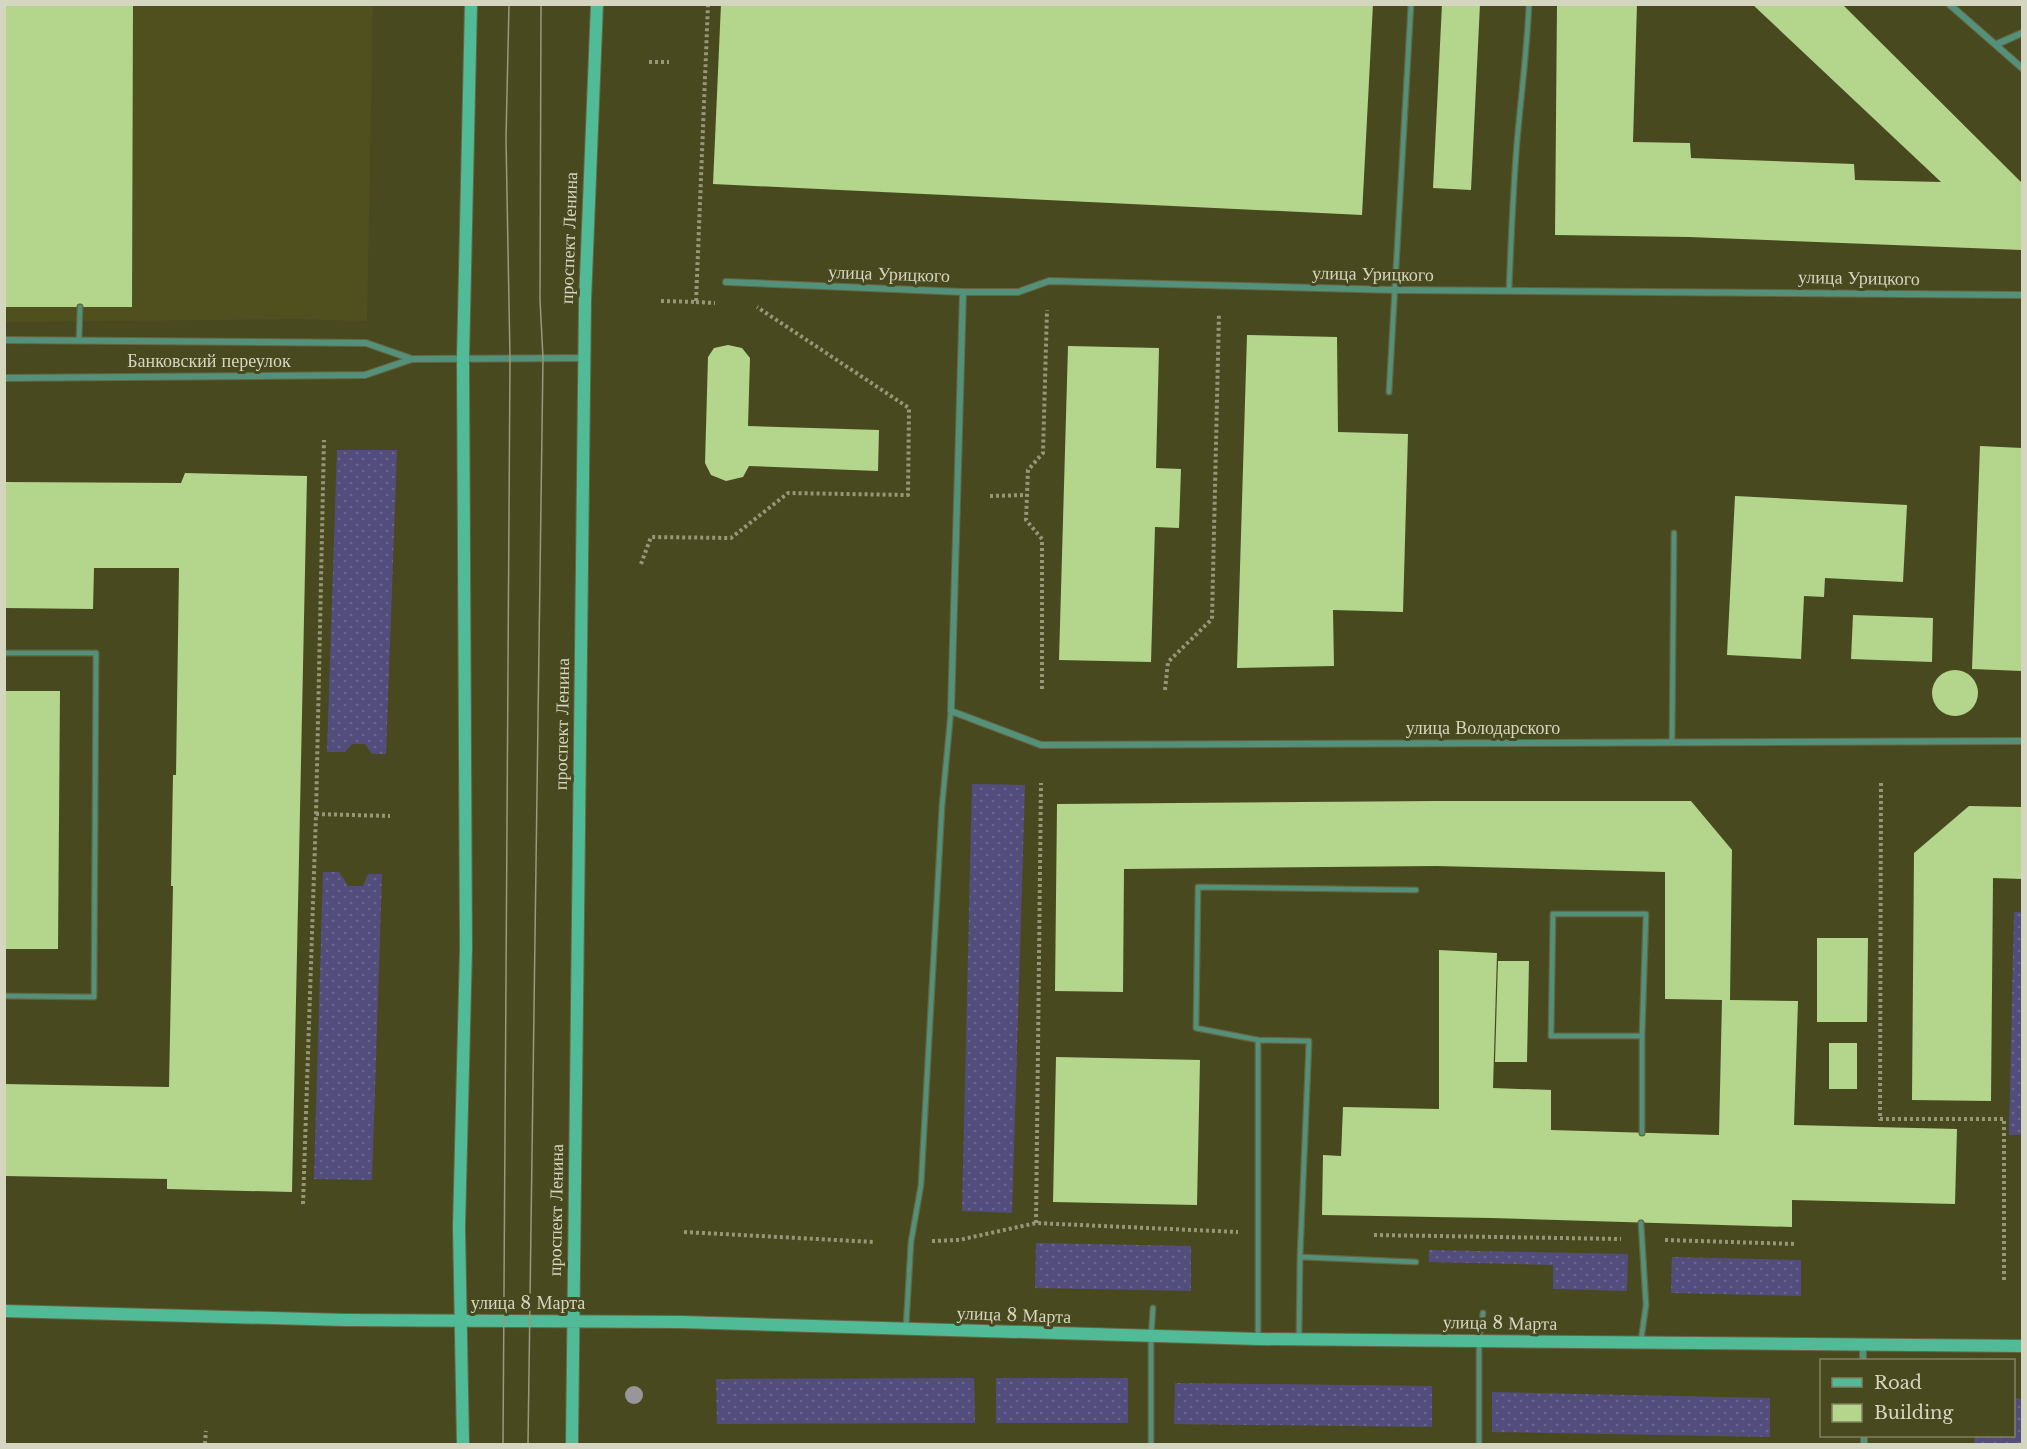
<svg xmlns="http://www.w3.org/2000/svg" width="2027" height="1449" viewBox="0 0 2027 1449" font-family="'Libre Baskerville',serif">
<defs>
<pattern id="grass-dots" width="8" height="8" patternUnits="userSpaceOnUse" patternTransform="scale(1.5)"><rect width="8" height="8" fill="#534d7d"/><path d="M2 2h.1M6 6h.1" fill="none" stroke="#6b668e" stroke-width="1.8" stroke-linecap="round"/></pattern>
</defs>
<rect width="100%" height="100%" fill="#494920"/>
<!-- built -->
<path fill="#50501e" d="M 4,5 L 373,5 L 367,321 L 294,319 L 5,322 Z"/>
<!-- grass -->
<path fill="url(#grass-dots)" d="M 337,450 L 397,450 L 386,754 L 372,754 L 365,744 L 352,744 L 345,752 L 327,752 Z
M 972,784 L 1025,785 L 1012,1213 L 962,1211 Z
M 323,872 L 339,872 L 348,886 L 363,886 L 368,874 L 382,874 L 372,1180 L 314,1179 Z
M 2014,912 L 2022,912 L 2022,1135 L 2009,1135 Z
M 1036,1243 L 1191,1246 L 1191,1291 L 1035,1288 Z
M 1429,1250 L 1628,1254 L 1627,1291 L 1553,1289 L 1553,1265 L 1429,1262 Z
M 1672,1257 L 1801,1260 L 1801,1296 L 1671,1293 Z
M 974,1378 L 975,1423 L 717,1424 L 716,1379 Z
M 996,1378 L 1128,1378 L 1128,1423 L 996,1423 Z
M 1175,1383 L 1432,1386 L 1432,1427 L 1174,1424 Z
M 1492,1392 L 1770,1398 L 1770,1437 L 1492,1432 Z
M 2014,1398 L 2022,1399 L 2022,1444 L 1974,1444 L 1975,1436 L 2014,1436 Z"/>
<!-- building -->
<path fill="#b3d58c" d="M 4,4 L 133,4 L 132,307 L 4,307 Z
M 721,4 L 1373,4 L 1362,215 L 713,184 Z
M 1442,4 L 1480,4 L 1471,190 L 1433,188 Z
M 1557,4 L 1637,4 L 1633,142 L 1690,143 L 1691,158 L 1854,164 L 1855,180 L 1941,182 L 1752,4 L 1842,4 L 2022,183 L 2022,250 L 1689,237 L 1555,235 Z
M 1247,335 L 1337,337 L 1338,432 L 1408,434 L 1403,612 L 1333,610 L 1334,666 L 1237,668 Z
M 728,345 L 742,348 L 750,358 L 748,426 L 879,430 L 878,471 L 749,466 L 743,477 L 726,481 L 711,475 L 705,463 L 708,357 L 714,348 Z
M 1068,346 L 1159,348 L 1156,468 L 1181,469 L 1179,528 L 1155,527 L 1151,662 L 1059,660 Z
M 1980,446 L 2022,448 L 2022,671 L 1972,669 Z
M 185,473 L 307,476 L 292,1192 L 167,1189 L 167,1179 L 4,1176 L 4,1084 L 169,1087 L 173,886 L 171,886 L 173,775 L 176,775 L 179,568 L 94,568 L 93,609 L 4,608 L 4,482 L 181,483 Z
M 1735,496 L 1907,505 L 1903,582 L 1825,578 L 1824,597 L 1804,596 L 1801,659 L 1727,655 Z
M 1853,615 L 1933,618 L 1932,662 L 1851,659 Z
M1932 693a23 23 0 1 1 46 0a23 23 0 1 1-46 0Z
M 4,691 L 60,691 L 58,949 L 4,949 Z
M 1436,801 L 1691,801 L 1732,850 L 1730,1000 L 1798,1001 L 1794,1125 L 1957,1129 L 1955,1204 L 1792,1200 L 1792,1227 L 1491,1218 L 1322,1215 L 1323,1155 L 1341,1156 L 1343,1107 L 1439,1109 L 1439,950 L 1497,953 L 1493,1088 L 1551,1090 L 1551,1130 L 1719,1135 L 1722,1000 L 1665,999 L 1665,872 L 1436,866 L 1124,869 L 1123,992 L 1055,991 L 1057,804 Z
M 1969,806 L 2022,807 L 2022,879 L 1993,878 L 1991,1101 L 1912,1100 L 1914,853 Z
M 1817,938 L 1868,938 L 1867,1022 L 1817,1022 Z
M 1498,961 L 1529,961 L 1527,1062 L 1495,1062 Z
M 1829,1043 L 1857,1043 L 1857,1089 L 1829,1089 Z
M 1056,1057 L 1200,1060 L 1197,1205 L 1053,1202 Z"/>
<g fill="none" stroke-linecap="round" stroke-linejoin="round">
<defs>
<path id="lane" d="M 1509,290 C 1511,240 1513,191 1517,142 C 1521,96 1527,51 1529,4
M 79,340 L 80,307
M 1389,392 L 1411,4
M 4,653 L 96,653 L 94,997 L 4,996
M 1672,742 L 1674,533
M 1258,1040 L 1196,1028 L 1198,887 L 1416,890
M 1642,1133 L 1642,1036 L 1551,1036 L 1553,914 L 1646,914 L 1642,1036
M 1641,1223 L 1646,1305 L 1641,1340
M 1300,1257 L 1416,1262
M 906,1327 L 911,1242 L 921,1185 L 942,806 L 951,711
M 1258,1339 L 1258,1040 L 1309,1041 L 1300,1257 L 1299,1337
M 1151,1444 L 1151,1337 L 1153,1308
M 1479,1444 L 1479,1340 L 1483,1313"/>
<path id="street" d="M 1949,4 L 2022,68
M 1997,44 L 2022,33
M 726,282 L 963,292 L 1018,292 L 1049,281 L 1395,290 L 2022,295
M 963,292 L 951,711 L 1041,745 L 2022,741
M 4,340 L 366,343 L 412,359 L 584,358
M 4,378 L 365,375 L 412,359
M 1863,1345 L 1863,1360
M 1864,1436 L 1864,1444"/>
<path id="secondary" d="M 4,1311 L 345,1320 L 681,1322 L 1258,1339 L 2022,1346
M 463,1444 L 459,1227 L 466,948 L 463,359 L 471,4
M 572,1444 L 585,301 L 597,4"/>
</defs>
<!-- lane casing -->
<use href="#lane" stroke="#656540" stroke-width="7"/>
<!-- street casing -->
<use href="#street" stroke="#656540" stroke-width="8"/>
<!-- secondary casing -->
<use href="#secondary" stroke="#656540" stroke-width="14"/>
<!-- path -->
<path stroke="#969678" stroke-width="4" stroke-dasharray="3 3" stroke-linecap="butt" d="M 649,62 L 669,62
M 661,301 L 696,302 L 708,4
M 696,302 L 715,303
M 990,496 L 1026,495
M 641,564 L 651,537 L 731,538 L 788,493 L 908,495 L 909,408 L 757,307
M 1042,689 L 1042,539 L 1026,520 L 1028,470 L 1043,453 L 1047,310
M 1165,690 L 1168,662 L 1212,619 L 1219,313
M 1881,783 L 1880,1119 L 2004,1119 L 2004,1281
M 316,814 L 390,816
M 303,1204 L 316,814 L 324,440
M 1036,1223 L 1041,783
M 684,1232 L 874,1242
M 1374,1235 L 1621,1239
M 1665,1240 L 1796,1244
M 932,1241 L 959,1240 L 1036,1223 L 1238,1232
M 205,1444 L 206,1431"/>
<!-- lane -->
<use href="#lane" stroke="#53917b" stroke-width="4.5"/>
<!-- street -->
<use href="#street" stroke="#53917b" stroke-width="6"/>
<!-- secondary -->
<use href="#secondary" stroke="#51ba97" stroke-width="12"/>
<!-- tram -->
<path stroke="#99997b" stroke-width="1.5" d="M 503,1444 L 510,358 L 506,139 L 509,4
M 528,1444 L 543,358 L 540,300 L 541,4"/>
</g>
<!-- trees -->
<circle fill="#989699" cx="634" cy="1395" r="9"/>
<g text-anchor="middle" stroke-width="6" stroke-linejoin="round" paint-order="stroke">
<!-- street labels -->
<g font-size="18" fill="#d5d6c0" stroke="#494920">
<text transform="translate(569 238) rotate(-88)" y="6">проспект Ленина</text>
<text transform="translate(889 274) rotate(2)" y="6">улица Урицкого</text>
<text transform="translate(1373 274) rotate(1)" y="6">улица Урицкого</text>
<text transform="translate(1859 278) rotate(1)" y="6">улица Урицкого</text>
<text x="209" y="367">Банковский переулок</text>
<text transform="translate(562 724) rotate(-89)" y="6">проспект Ленина</text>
<text x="1483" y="734">улица Володарского</text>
<text transform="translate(556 1210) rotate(-89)" y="6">проспект Ленина</text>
<text x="528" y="1309">улица 8 Марта</text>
<text transform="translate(1014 1315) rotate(2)" y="6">улица 8 Марта</text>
<text transform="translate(1500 1323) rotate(1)" y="6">улица 8 Марта</text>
</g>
</g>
<!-- border -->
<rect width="2027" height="1449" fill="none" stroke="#d5d6c0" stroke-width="12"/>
<!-- legend -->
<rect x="1820" y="1359" width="195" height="78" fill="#494920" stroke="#818160" stroke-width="1.5"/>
<rect x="1832" y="1378" width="30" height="9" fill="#51ba97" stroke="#818160" stroke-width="1.5"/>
<text x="1874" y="1389" font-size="18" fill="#d5d6c0">Road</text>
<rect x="1832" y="1404" width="30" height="18" fill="#b3d58c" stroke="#818160" stroke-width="1.5"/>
<text x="1874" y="1419" font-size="18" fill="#d5d6c0">Building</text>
</svg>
